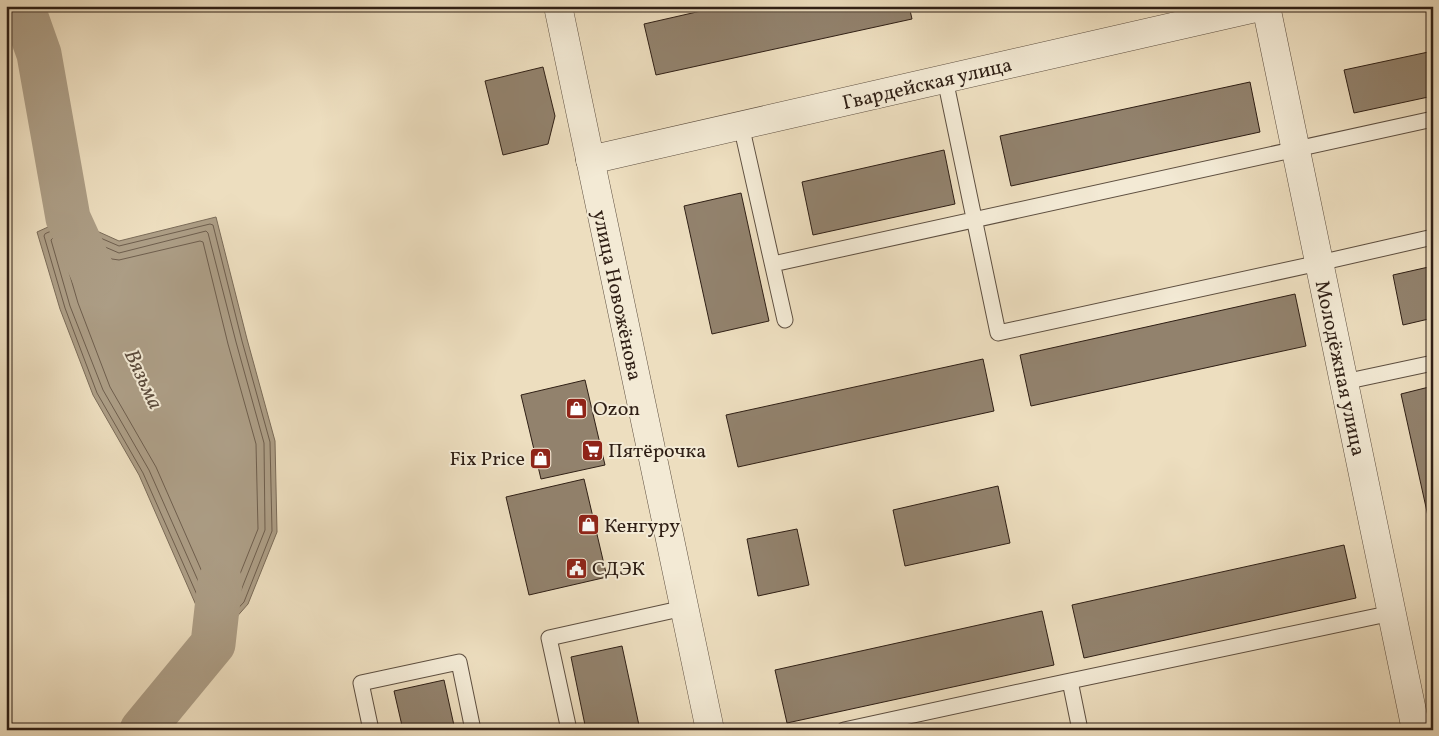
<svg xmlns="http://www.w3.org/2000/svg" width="1439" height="736" viewBox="0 0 1439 736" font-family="Vollkorn,serif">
<rect width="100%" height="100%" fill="#eddebf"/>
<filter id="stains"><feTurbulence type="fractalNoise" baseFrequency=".004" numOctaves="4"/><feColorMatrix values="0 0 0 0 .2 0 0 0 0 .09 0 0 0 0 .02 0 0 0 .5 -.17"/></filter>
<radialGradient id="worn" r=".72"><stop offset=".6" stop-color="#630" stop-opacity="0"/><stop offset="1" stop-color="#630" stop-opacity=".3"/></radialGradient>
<!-- water -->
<path fill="#ac9d85" stroke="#7a6b58" d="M 216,217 L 247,339 L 275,441 L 277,532 L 248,604 L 213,644 L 139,475 L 93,395 L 60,309 L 37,232 L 68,218 L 119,241 Z"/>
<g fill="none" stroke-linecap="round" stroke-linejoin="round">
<!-- shore -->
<path stroke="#6e5e4d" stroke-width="1" d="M 68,224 L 119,246 L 210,224 L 213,225 L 242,341 L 270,442 L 272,531 L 244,602 L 216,632 L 213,631 L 143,473 L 97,393 L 65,308 L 44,236 L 45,234 Z
M 68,231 L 119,253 L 206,231 L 208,233 L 236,342 L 264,443 L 265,530 L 238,598 L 218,621 L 215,619 L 149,470 L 103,390 L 70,306 L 51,240 L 53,238 Z
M 68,239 L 112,259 L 119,260 L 200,241 L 203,242 L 228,344 L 256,444 L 258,529 L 232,594 L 220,607 L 217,606 L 156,467 L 110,387 L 78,303 L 61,245 L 62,242 Z"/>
<!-- river -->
<path stroke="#ac9d85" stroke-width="45" d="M 22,6 L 39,54 L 68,218 L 94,275
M 142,730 L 213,644 L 220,582"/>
</g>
<!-- building -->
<path fill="#92826d" stroke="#2f1f15" d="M 723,6 L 909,6 L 912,19 L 656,75 L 644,24 Z
M 1433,51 L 1433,96 L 1354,113 L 1344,70 Z
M 543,67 L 555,116 L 548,144 L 503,155 L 485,81 Z
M 1250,82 L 1260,132 L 1011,186 L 1000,136 Z
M 944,150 L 955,204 L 813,235 L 802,182 Z
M 741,193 L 769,321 L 712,334 L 684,206 Z
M 1433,266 L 1433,318 L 1403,325 L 1393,275 Z
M 1295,294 L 1306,346 L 1031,406 L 1020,355 Z
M 983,359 L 994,411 L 738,467 L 726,415 Z
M 585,380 L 605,465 L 541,479 L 521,395 Z
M 1433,386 L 1433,539 L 1401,394 Z
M 584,479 L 607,577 L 529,595 L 506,497 Z
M 998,486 L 1010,543 L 905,566 L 893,510 Z
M 797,529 L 809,585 L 758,596 L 747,539 Z
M 1344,545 L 1356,598 L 1084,658 L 1072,605 Z
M 1042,611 L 1054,665 L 787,723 L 775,670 Z
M 622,646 L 640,730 L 586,730 L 571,657 Z
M 444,680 L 455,730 L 403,730 L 394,691 Z"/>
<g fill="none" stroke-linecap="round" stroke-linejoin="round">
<defs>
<path id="service" d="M 945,79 L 998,333 L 1319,263 L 1433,237
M 741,125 L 785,320
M 773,264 L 1433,119
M 1344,382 L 1433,363
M 1070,681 L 1392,613
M 371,730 L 361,683 L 459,662 L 473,730
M 569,730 L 549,638 L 684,608
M 844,730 L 1070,681 L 1080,730"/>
<path id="minor" d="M 1266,6 L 1416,730
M 590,160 L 1264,6"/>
<path id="tertiary" d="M 558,6 L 710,730"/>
</defs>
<!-- service casing -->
<use href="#service" stroke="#5e4f40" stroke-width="17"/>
<!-- minor casing -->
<use href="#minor" stroke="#5e4f40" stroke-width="29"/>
<!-- tertiary casing -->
<use href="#tertiary" stroke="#5e4f40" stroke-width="29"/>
<!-- service -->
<use href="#service" stroke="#f3ead5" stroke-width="15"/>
<!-- minor -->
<use href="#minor" stroke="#f3ead5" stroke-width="28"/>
<!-- tertiary -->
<use href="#tertiary" stroke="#f3ead5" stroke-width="28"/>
</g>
<!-- icons -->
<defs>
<symbol id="shop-square" viewBox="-11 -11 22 22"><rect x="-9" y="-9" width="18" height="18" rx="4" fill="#8f2418" stroke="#f3ead5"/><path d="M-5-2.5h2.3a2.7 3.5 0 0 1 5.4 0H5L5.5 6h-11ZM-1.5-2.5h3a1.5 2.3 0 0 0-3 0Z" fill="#fff"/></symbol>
<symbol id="supermarket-square" viewBox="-11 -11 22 22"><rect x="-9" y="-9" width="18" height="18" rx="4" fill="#8f2418" stroke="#f3ead5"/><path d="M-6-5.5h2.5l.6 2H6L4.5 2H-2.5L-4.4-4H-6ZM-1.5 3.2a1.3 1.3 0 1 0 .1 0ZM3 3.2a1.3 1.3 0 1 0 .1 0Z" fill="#fff"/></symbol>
<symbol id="civic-square" viewBox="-11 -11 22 22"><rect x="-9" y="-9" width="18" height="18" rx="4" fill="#8f2418" stroke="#f3ead5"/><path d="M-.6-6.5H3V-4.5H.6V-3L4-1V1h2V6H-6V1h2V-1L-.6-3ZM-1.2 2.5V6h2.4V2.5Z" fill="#fff"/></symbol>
</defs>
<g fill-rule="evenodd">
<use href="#shop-square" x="564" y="396" width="25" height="25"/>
<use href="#supermarket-square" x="580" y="438" width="25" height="25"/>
<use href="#shop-square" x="528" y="446" width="25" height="25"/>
<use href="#shop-square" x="576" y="512" width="25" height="25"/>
<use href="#civic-square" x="564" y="556" width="25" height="25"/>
</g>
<g text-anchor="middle" stroke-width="4" stroke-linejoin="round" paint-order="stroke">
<!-- street labels -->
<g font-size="20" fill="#2f1f15" stroke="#f3ead5">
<text transform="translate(927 83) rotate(-13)" y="7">Гвардейская улица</text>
<text transform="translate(618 295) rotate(78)" y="7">улица Новожёнова</text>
<text transform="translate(1341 368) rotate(78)" y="7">Молодёжная улица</text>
</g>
<!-- poi labels -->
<g font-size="20" fill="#2f1f15" stroke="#f3ead5" text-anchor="start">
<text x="593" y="415">Ozon</text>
<text x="608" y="457">Пятёрочка</text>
<text x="525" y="465" text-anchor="end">Fix Price</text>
<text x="604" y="532">Кенгуру</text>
<text x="592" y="575">СДЭК</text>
</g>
<!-- water labels -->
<g font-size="21" font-style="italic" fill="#5b4b3c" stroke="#f3ead5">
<text transform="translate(144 379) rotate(65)" y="7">Вязьма</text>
</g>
</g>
<!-- margin -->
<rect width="1439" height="736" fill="none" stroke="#eddebf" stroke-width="25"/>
<rect x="8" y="8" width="1424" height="721" fill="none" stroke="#2f1f15" stroke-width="2.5"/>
<rect x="12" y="12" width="1414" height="711" fill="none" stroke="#2f1f15"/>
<rect width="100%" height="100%" filter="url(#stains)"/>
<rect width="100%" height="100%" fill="url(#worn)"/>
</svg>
